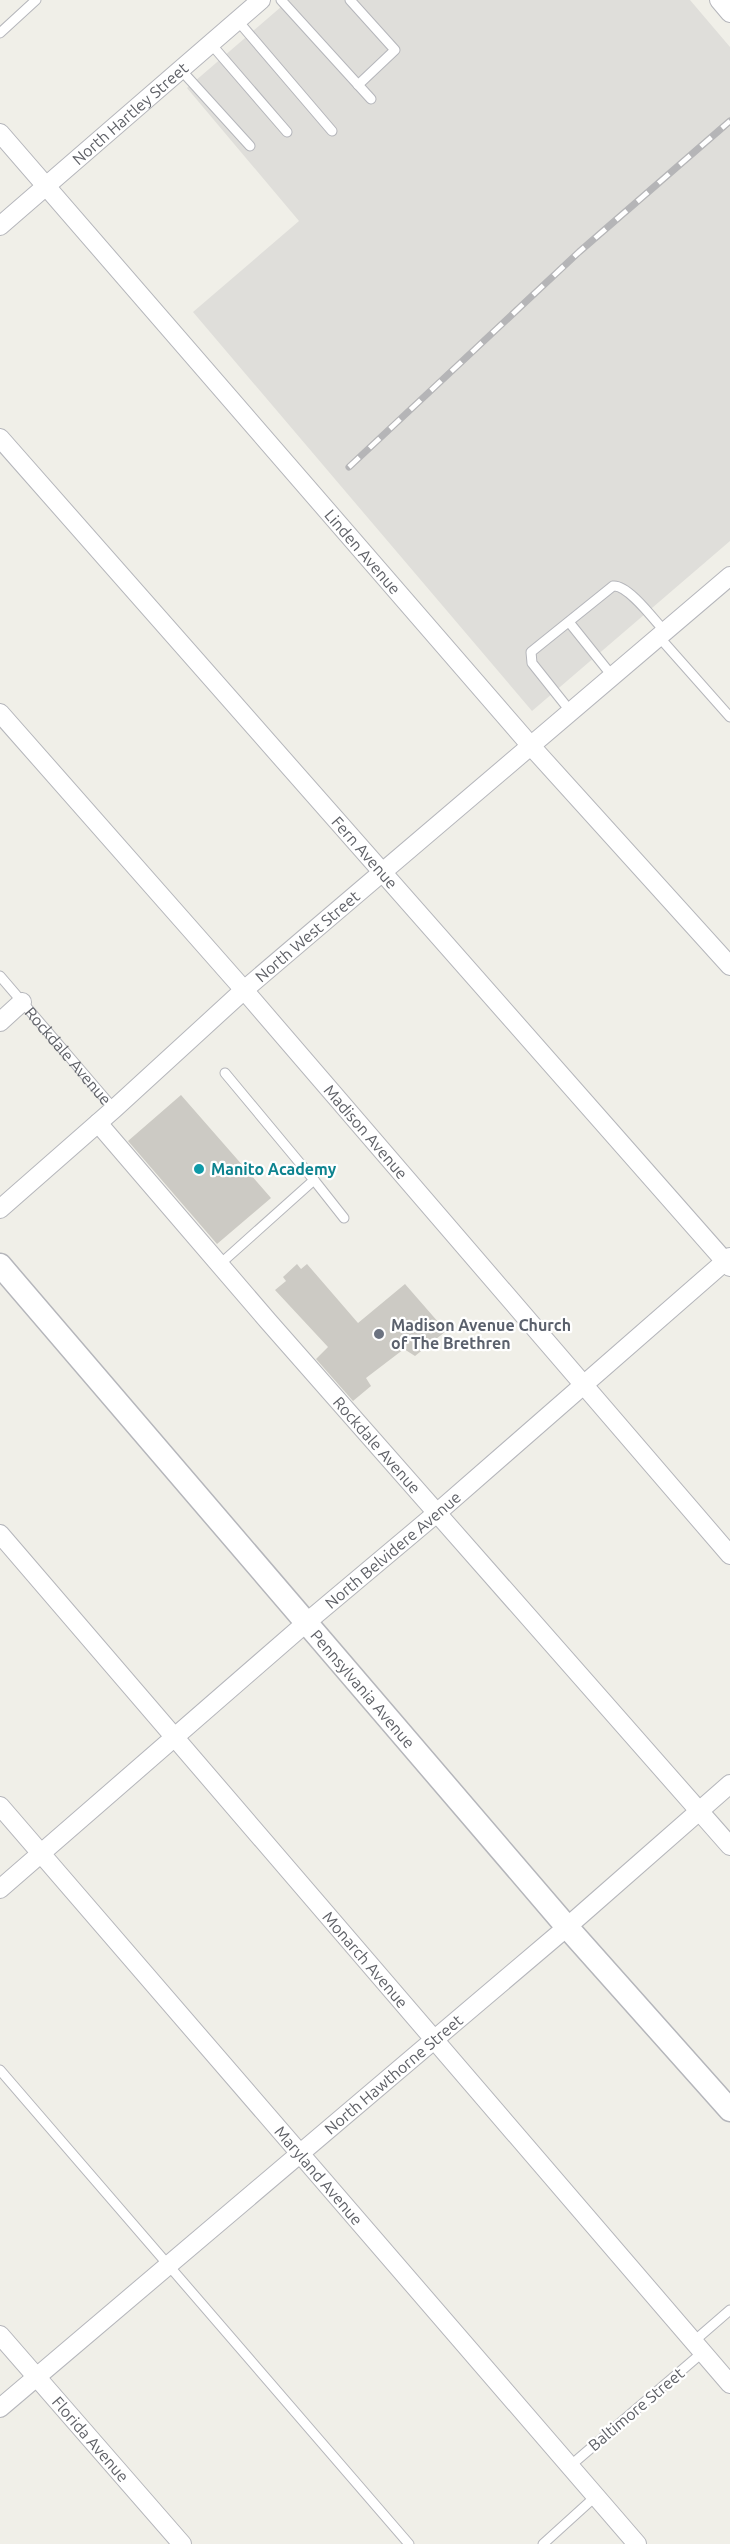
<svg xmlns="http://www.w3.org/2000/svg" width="730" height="2544" viewBox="0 0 730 2544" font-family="Ubuntu,sans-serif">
<rect width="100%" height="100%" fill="#f0efe8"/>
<!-- industrial -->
<path fill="#dfdeda" d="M 289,0 L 690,0 L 730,47 L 730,541 L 532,711 L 193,312 L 299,221 L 187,88 Z"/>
<!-- building -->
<path fill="#cccac4" d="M 181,1095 L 271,1198 L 217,1244 L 128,1141 Z
M 297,1264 L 301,1269 L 307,1264 L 358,1323 L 405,1284 L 446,1331 L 415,1356 L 404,1349 L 366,1378 L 371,1386 L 353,1401 L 316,1359 L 328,1347 L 275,1290 L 286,1281 L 283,1277 Z"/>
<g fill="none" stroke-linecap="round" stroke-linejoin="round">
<defs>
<g id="service">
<path d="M 281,0 L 371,99"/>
<path d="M 350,0 L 395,50 L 358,85"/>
<path d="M 238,21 L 332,131"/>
<path d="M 0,33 L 36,0"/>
<path d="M 211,44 L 287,132"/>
<path d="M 181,70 L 250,146"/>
<path d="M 569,622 L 613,677"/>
<path d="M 660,638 L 730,717"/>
<path d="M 571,712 L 532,663 L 531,652 L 613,586 C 628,584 655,621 666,633"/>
<path id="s1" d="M 0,976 L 114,1109"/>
<path d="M 314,1180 L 344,1218"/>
<path d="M 219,1265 L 314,1180 L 225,1073"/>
<path d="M 0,2070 L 409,2544"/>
<path d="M 693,2342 L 730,2310"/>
<path d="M 570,2466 L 703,2352"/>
<path d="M 543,2544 L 596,2496"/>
</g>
<g id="minor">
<path d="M 719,0 L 730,13"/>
<path id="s2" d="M 0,133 L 531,746 L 730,966"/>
<path id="s3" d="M 0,226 L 261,0"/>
<path id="s4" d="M 0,438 L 730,1267"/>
<path id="s5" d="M 0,713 L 244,990 L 730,1555"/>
<path d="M 0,1022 L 22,1002"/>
<path id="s6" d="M 98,1123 L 268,1321 L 730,1846"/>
<path id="s7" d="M 0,1209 L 114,1109 L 244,990 L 730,576"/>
<path id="s8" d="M 0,1534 L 730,2384"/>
<path id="s9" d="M 0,1806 L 637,2544"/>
<path id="s10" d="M 0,1889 L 307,1622 L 438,1512 L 730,1257"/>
<path id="s11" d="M 0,2335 L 182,2544"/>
<path id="s12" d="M 0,2408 L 567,1927 L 730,1784"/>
</g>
<g id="tertiary">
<path id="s13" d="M 0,1265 L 567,1927 L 730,2110"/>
</g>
</defs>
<!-- service casing -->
<use href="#service" stroke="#b5b6bb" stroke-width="11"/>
<!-- minor casing -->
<use href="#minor" stroke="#b5b6bb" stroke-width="20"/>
<!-- tertiary casing -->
<use href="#tertiary" stroke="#b5b6bb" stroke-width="25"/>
<!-- service -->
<use href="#service" stroke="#fff" stroke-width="9"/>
<!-- minor -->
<use href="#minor" stroke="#fff" stroke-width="18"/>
<!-- tertiary -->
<use href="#tertiary" stroke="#fff" stroke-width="22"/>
<defs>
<path id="rail" d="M 349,467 L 579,252 L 730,121"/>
</defs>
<!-- rail casing -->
<use href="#rail" stroke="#b5b5b7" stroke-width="7"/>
<!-- rail -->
<use href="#rail" stroke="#fff" stroke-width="4.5" stroke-dasharray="14" stroke-linecap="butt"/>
</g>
<!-- markers -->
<circle fill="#0f9aa8" stroke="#fff" stroke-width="2" cx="199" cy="1169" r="6"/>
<circle fill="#6b7280" stroke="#fff" stroke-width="2" cx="379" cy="1334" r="6"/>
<g text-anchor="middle" stroke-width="4.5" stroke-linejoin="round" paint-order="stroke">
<!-- street labels -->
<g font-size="16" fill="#5f6167" stroke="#fff">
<text dy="6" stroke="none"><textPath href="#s3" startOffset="172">North Hartley Street</textPath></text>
<text dy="6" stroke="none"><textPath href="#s2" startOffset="554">Linden Avenue</textPath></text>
<text dy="6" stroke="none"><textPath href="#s4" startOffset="552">Fern Avenue</textPath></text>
<text dy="6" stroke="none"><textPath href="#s7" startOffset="411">North West Street</textPath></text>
<text dy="6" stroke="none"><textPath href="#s1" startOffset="105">Rockdale Avenue</textPath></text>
<text dy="6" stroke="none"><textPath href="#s5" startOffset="556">Madison Avenue</textPath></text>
<text dy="6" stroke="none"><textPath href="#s6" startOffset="426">Rockdale Avenue</textPath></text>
<text dy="6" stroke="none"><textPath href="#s10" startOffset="519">North Belvidere Avenue</textPath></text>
<text dy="6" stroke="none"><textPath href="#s13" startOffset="558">Pennsylvania Avenue</textPath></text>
<text dy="6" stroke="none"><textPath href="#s8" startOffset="561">Monarch Avenue</textPath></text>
<text dy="6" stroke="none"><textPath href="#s12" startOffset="516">North Hawthorne Street</textPath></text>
<text dy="6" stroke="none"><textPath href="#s9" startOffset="488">Maryland Avenue</textPath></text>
<text transform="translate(636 2409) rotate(-40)" y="6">Baltimore Street</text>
<text dy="6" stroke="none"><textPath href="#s11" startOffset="138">Florida Avenue</textPath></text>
</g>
<!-- culture labels -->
<g font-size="16" font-weight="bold" fill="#0d838f" stroke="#fff" text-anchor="start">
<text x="211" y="1175">Manito Academy</text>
</g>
<!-- worship labels -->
<g font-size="16" font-weight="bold" fill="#5b616d" stroke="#fff" text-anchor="start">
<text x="391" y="1331">Madison Avenue Church<tspan x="391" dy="18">of The Brethren</tspan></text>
</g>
</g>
</svg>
